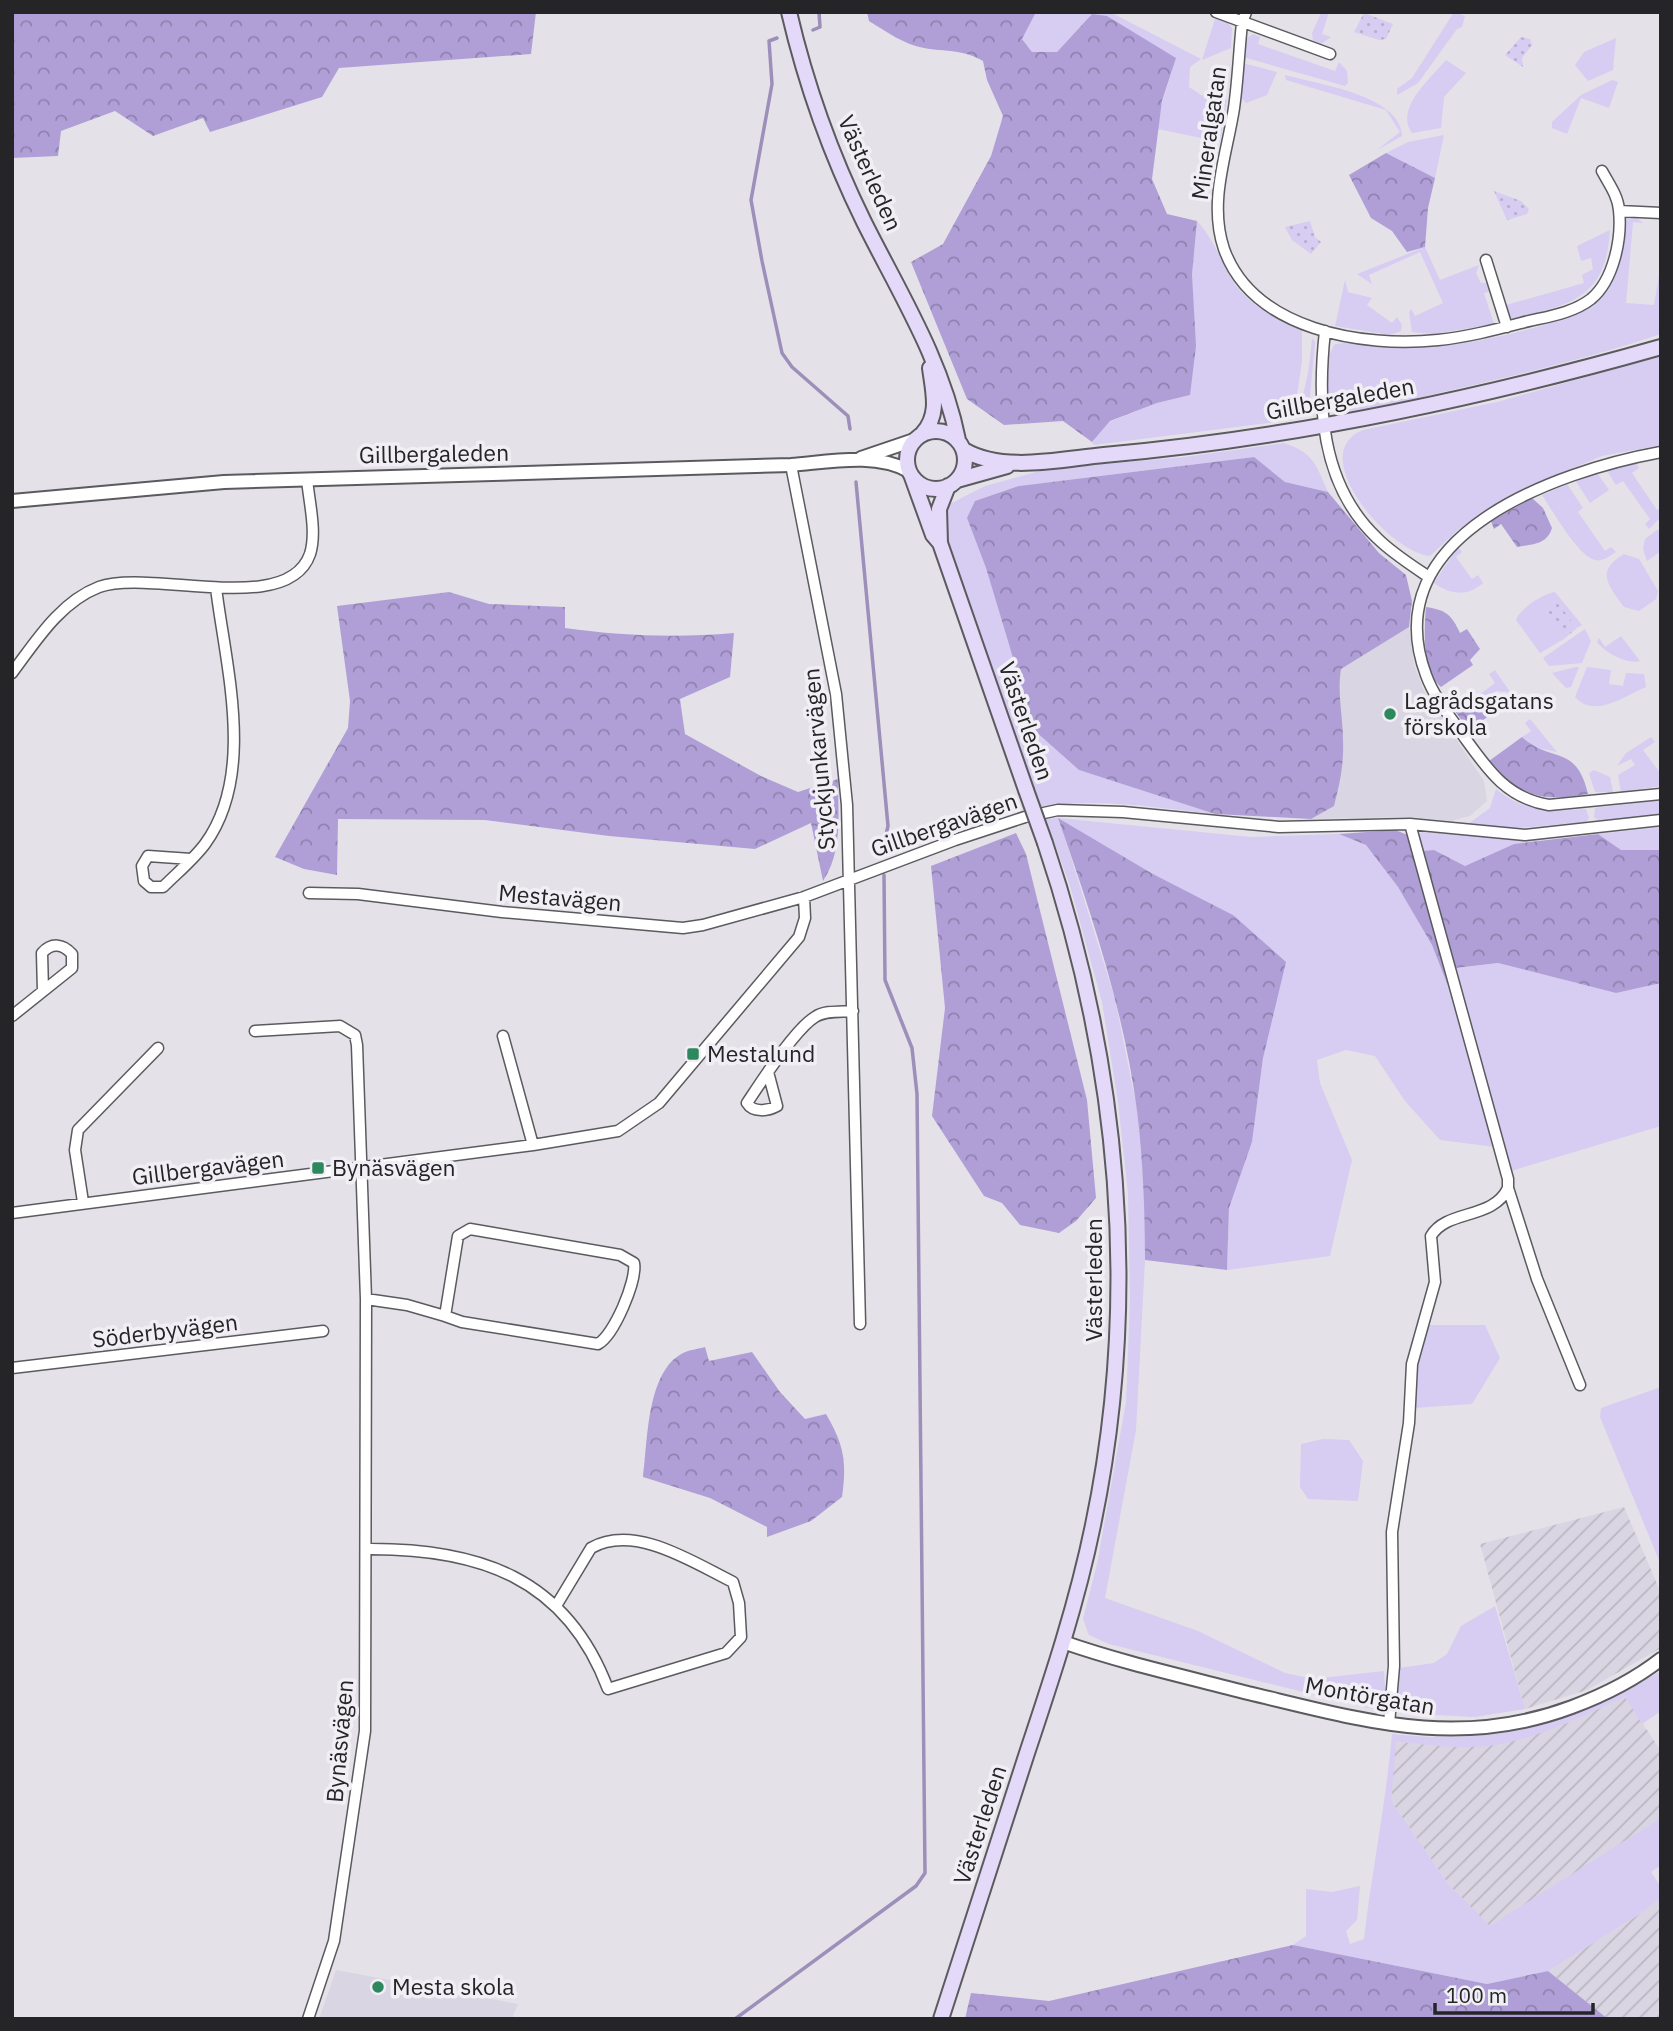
<svg xmlns="http://www.w3.org/2000/svg" width="1673" height="2031" viewBox="0 0 1673 2031" font-family="'IBM Plex Sans',sans-serif">
<defs>
<pattern id="industrial-furrows" width="10" height="10" patternUnits="userSpaceOnUse" patternTransform="scale(1.75)"><rect width="10" height="10" fill="#d9d5e2"/><path d="M-1 1l2-2M0 10L10 0M9 11l2-2" fill="none" stroke="#bab7c2"/></pattern>
<pattern id="forest-crowns" width="20" height="18" patternUnits="userSpaceOnUse" patternTransform="scale(1.75)"><rect width="20" height="18" fill="#b09fd7"/><path d="M2 6a3 3 0 1 1 6 0M12 15a3 3 0 1 1 6 0" fill="none" stroke="#8f81ae"/></pattern>
<pattern id="park-dots" width="8" height="8" patternUnits="userSpaceOnUse" patternTransform="scale(1.75)"><rect width="8" height="8" fill="#d7ccf1"/><path d="M2 2h.1M6 6h.1" fill="none" stroke="#b8afcf" stroke-width="1.8" stroke-linecap="round"/></pattern>
</defs>
<rect width="100%" height="100%" fill="#e4e2e8"/>
<!-- built -->
<path fill="#d9d5e2" d="M 1409,627 L 1414,664 L 1423,689 L 1484,781 L 1487,801 L 1470,816 L 1451,821 L 1410,817 L 1311,819 L 1334,805 L 1343,739 L 1338,687 L 1341,669 Z
M 336,1970 L 518,2004 L 512,2019 L 319,2019 Z"/>
<!-- industrial -->
<path fill="url(#industrial-furrows)" d="M 1624,1507 L 1661,1593 L 1661,1648 L 1587,1690 L 1525,1709 L 1480,1544 Z
M 1625,1697 L 1661,1751 L 1661,1818 L 1490,1927 L 1449,1885 L 1391,1801 L 1395,1741 L 1440,1746 L 1558,1727 Z
M 1661,1898 L 1661,2019 L 1608,2019 L 1548,1971 L 1643,1912 Z"/>
<!-- green -->
<path fill="#d7ccf1" d="M 1035,12 L 1110,12 L 1201,59 L 1190,67 L 1189,87 L 1201,95 L 1227,100 L 1220,142 L 1158,129 L 1162,103 L 1176,58 L 1092,14 L 1057,52 L 1032,52 L 1022,39 Z
M 1329,12 L 1322,34 L 1331,37 L 1321,44 L 1313,41 L 1312,33 L 1321,13 Z
M 1454,12 L 1465,16 L 1462,27 L 1457,29 L 1418,83 L 1397,95 L 1397,89 L 1412,78 Z
M 1215,19 L 1228,23 L 1232,28 L 1231,48 L 1202,60 Z
M 1253,34 L 1260,37 L 1258,44 L 1335,71 L 1339,62 L 1347,71 L 1348,83 L 1345,86 L 1243,57 L 1244,40 Z
M 1616,38 L 1613,70 L 1588,81 L 1575,65 L 1584,52 Z
M 1446,60 L 1466,73 L 1444,97 L 1441,128 L 1412,133 C 1394,109 1431,78 1446,60 Z
M 1243,63 L 1277,72 L 1267,95 L 1246,103 L 1241,97 Z
M 1285,75 C 1317,84 1401,95 1402,136 L 1377,150 L 1400,132 L 1386,110 L 1286,80 Z
M 1612,80 L 1618,82 L 1609,108 L 1581,98 L 1567,134 L 1552,128 L 1552,122 L 1581,95 Z
M 1444,135 L 1435,178 L 1386,153 L 1408,142 Z
M 1634,216 L 1643,223 L 1633,222 L 1626,303 L 1654,305 L 1661,263 L 1661,334 C 1586,359 1510,377 1434,394 C 1404,401 1363,417 1334,408 C 1325,388 1322,364 1335,344 C 1361,340 1389,349 1415,348 C 1456,347 1579,326 1604,294 C 1620,273 1620,247 1622,222 L 1626,217 Z
M 1197,221 C 1213,238 1220,259 1231,278 C 1246,304 1276,319 1302,331 L 1302,361 L 1297,395 L 1283,421 L 1094,445 L 1092,442 L 1109,422 L 1157,403 L 1190,395 L 1192,275 Z
M 1610,230 C 1607,279 1590,299 1543,311 C 1532,314 1522,318 1511,318 L 1506,305 L 1584,283 L 1582,275 L 1593,269 L 1591,258 L 1581,261 L 1577,246 Z
M 1425,247 L 1440,280 L 1479,265 L 1476,273 L 1481,283 L 1488,283 L 1492,291 L 1484,293 L 1494,324 L 1433,334 L 1412,332 L 1409,313 L 1411,309 L 1415,316 L 1443,303 L 1420,252 L 1369,275 L 1372,284 L 1357,274 Z
M 1345,280 L 1348,292 L 1372,298 L 1367,305 L 1392,323 L 1397,317 L 1402,325 L 1401,331 L 1390,335 L 1335,326 Z
M 1312,338 L 1315,342 L 1309,407 L 1303,417 L 1294,419 C 1307,387 1309,372 1312,338 Z
M 1661,356 L 1661,445 L 1602,456 L 1514,493 L 1459,529 L 1430,556 C 1388,552 1304,453 1363,430 L 1497,402 Z
M 1284,443 C 1314,453 1316,465 1328,492 L 1285,482 L 1253,457 L 1019,486 L 967,518 L 986,568 L 1035,731 L 1079,770 L 1215,814 C 1158,808 1099,797 1041,807 L 948,542 L 942,508 L 985,486 L 1047,469 L 1185,457 Z
M 1636,463 L 1639,468 L 1632,473 L 1657,510 L 1661,508 L 1661,517 L 1649,529 L 1645,524 L 1650,519 L 1623,481 L 1616,485 L 1607,471 Z
M 1597,473 L 1609,490 L 1590,503 L 1575,480 Z
M 1567,484 L 1583,508 L 1578,512 L 1605,551 L 1611,547 L 1616,552 C 1609,556 1603,562 1595,560 C 1577,555 1553,511 1542,495 Z
M 1657,530 L 1661,531 L 1661,551 L 1647,561 L 1643,549 L 1645,539 Z
M 1458,547 L 1462,552 L 1456,557 L 1472,579 L 1478,575 L 1483,583 C 1467,597 1451,595 1434,583 Z
M 1624,554 L 1639,559 L 1658,591 L 1656,599 L 1639,611 L 1624,607 C 1608,585 1595,571 1624,554 Z
M 1555,592 L 1582,625 L 1577,628 L 1557,603 L 1544,611 L 1564,639 L 1540,653 L 1516,620 C 1520,608 1543,594 1555,592 Z
M 1585,629 L 1591,641 L 1582,663 L 1549,666 L 1543,658 Z
M 1621,636 L 1640,661 C 1628,665 1604,652 1597,642 L 1599,638 L 1605,647 Z
M 1576,667 L 1579,667 L 1571,687 L 1566,688 L 1552,673 Z
M 1587,667 L 1611,670 L 1609,684 L 1623,686 L 1626,673 L 1644,674 L 1646,687 C 1624,696 1595,719 1575,697 Z
M 1495,670 L 1510,692 L 1496,691 L 1489,699 L 1482,699 L 1479,695 L 1495,683 L 1489,674 Z
M 1530,719 L 1557,752 L 1533,747 L 1522,737 L 1531,731 L 1525,723 Z
M 1651,737 L 1655,742 L 1643,750 L 1661,774 L 1661,786 L 1621,792 L 1618,775 L 1635,765 L 1631,759 L 1617,766 L 1626,753 Z
M 1594,770 L 1610,777 L 1613,792 L 1595,792 L 1589,773 Z
M 1496,789 C 1524,812 1551,812 1586,809 L 1589,818 L 1586,822 L 1517,828 L 1468,824 L 1490,808 Z
M 1661,800 L 1661,814 L 1599,821 L 1594,817 L 1595,808 Z
M 1058,818 L 1251,837 L 1339,834 L 1366,845 L 1398,887 L 1432,945 L 1448,986 L 1495,1147 L 1440,1140 L 1405,1101 L 1375,1056 L 1346,1050 L 1317,1060 L 1320,1083 L 1352,1160 L 1330,1256 L 1227,1270 L 1229,1208 L 1252,1142 L 1263,1058 L 1233,915 L 1153,874 L 1059,819 L 1115,999 L 1137,1109 L 1145,1196 L 1145,1260 L 1136,1430 L 1105,1598 L 1198,1631 L 1285,1673 L 1313,1679 L 1384,1671 L 1386,1706 L 1377,1710 L 1109,1644 L 1089,1635 L 1083,1619 L 1097,1564 L 1126,1402 L 1130,1300 L 1128,1194 L 1118,1102 L 1102,1002 L 1070,886 L 1046,819 Z
M 1661,827 L 1661,850 L 1621,850 L 1598,834 Z
M 1422,832 L 1543,840 L 1514,844 L 1465,866 L 1434,850 L 1421,851 L 1418,836 Z
M 1498,963 L 1616,993 L 1661,983 L 1661,1126 L 1511,1171 L 1455,968 Z
M 1426,1325 L 1485,1325 L 1500,1358 L 1472,1404 L 1414,1408 L 1413,1382 Z
M 1661,1387 L 1661,1565 L 1600,1417 L 1601,1408 Z
M 1323,1439 L 1349,1440 L 1363,1461 L 1358,1501 L 1308,1499 L 1300,1487 L 1301,1444 Z
M 1495,1606 L 1525,1709 L 1475,1717 L 1398,1713 L 1395,1706 L 1399,1668 L 1434,1663 L 1447,1654 L 1461,1626 Z
M 1661,1671 L 1661,1711 L 1642,1724 L 1625,1697 C 1581,1717 1535,1740 1487,1746 C 1457,1749 1426,1745 1396,1741 L 1391,1801 L 1449,1885 L 1490,1926 L 1661,1818 L 1661,1865 L 1651,1872 L 1661,1887 L 1661,1898 L 1643,1912 L 1548,1971 L 1487,1984 L 1293,1945 L 1306,1936 L 1306,1889 L 1332,1892 L 1360,1886 L 1357,1920 L 1346,1931 L 1350,1944 L 1364,1939 C 1372,1870 1386,1803 1392,1734 C 1494,1746 1574,1723 1661,1671 Z"/>
<!-- forest -->
<path fill="url(#forest-crowns)" d="M 13,12 L 536,12 L 531,54 L 339,68 L 322,97 L 210,132 L 203,118 L 153,136 L 115,111 L 61,131 L 58,156 L 12,158 Z
M 867,12 L 1036,12 L 1022,39 L 1032,52 L 1057,52 L 1092,14 L 1107,16 L 1176,58 L 1162,101 L 1152,179 L 1167,214 L 1197,221 L 1192,275 L 1196,346 L 1190,395 L 1157,403 L 1110,421 L 1092,442 L 1063,421 L 1004,425 L 967,399 L 911,262 L 943,244 L 991,156 L 1003,116 L 987,80 L 983,61 C 963,49 946,52 924,48 C 903,44 887,32 869,21 Z
M 1386,153 L 1435,178 L 1428,208 L 1425,247 L 1407,252 L 1392,231 L 1371,218 L 1349,175 Z
M 1254,457 L 1285,482 L 1328,492 L 1379,553 L 1406,575 L 1412,601 L 1409,627 L 1341,669 C 1337,694 1343,716 1343,740 C 1344,764 1340,783 1334,806 L 1311,819 L 1215,814 L 1079,770 L 1035,731 L 986,568 L 967,518 L 975,501 L 1019,486 Z
M 1532,498 L 1543,508 L 1552,528 C 1547,545 1532,544 1517,547 L 1501,524 L 1494,529 L 1491,521 Z
M 449,592 L 489,604 L 565,607 L 565,628 C 622,636 677,638 734,633 L 730,677 L 680,699 L 685,734 L 761,776 L 798,792 L 838,779 C 838,814 843,851 823,881 L 811,823 L 755,849 L 609,836 L 485,820 L 338,819 L 337,875 L 304,869 L 275,857 L 348,728 L 350,701 L 337,606 Z
M 1426,607 C 1446,610 1451,614 1460,633 L 1467,629 L 1480,649 L 1470,660 L 1473,665 L 1441,687 C 1422,671 1424,631 1426,607 Z
M 1475,697 L 1489,704 L 1491,714 L 1469,731 L 1455,711 Z
M 1522,737 C 1551,764 1576,743 1588,794 C 1543,802 1518,797 1489,761 Z
M 1058,818 L 1153,874 L 1233,915 L 1286,962 L 1263,1058 L 1252,1142 L 1229,1208 L 1227,1270 L 1145,1260 C 1145,1210 1143,1161 1137,1111 C 1124,1010 1091,913 1058,818 Z
M 1395,830 L 1408,835 L 1448,986 L 1432,945 L 1398,887 L 1366,845 L 1339,834 Z
M 1016,833 L 1026,854 L 1087,1100 L 1096,1198 L 1076,1221 L 1059,1233 L 1020,1225 L 1002,1203 L 984,1196 L 932,1116 L 945,1008 L 931,866 Z
M 1598,834 L 1621,850 L 1661,850 L 1661,983 L 1616,993 L 1498,963 L 1455,968 L 1421,851 L 1434,850 L 1465,866 L 1514,844 Z
M 705,1347 L 709,1361 L 752,1352 L 780,1392 L 805,1419 L 826,1414 C 844,1445 847,1461 842,1497 L 811,1521 L 767,1537 L 767,1527 L 710,1498 L 643,1477 C 648,1442 646,1372 683,1353 C 689,1350 698,1349 705,1347 Z
M 1293,1945 L 1487,1984 L 1548,1971 L 1608,2019 L 965,2019 L 971,1993 L 1049,2001 Z"/>
<!-- park -->
<path fill="url(#park-dots)" d="M 1364,13 L 1393,24 L 1386,39 L 1379,40 L 1354,32 Z
M 1521,37 L 1530,39 L 1532,45 L 1522,58 L 1523,67 L 1505,55 Z
M 1494,191 L 1521,201 L 1529,209 L 1527,214 L 1507,220 Z
M 1310,221 L 1315,237 L 1321,242 L 1311,254 L 1292,240 L 1285,227 Z
M 1557,602 L 1577,628 L 1564,639 L 1543,611 Z"/>
<g fill="none" stroke-linecap="round" stroke-linejoin="round">
<!-- stream -->
<path stroke="#9c8fb9" stroke-width="3.5" d="M 813,30 L 820,27 L 819,12
M 777,38 L 769,41 L 772,84 L 751,200 L 762,261 L 782,353 L 792,367 L 848,416 L 850,429
M 856,482 L 888,826 L 881,856
M 735,2019 L 916,1886 L 925,1873 L 917,1094 L 912,1048 L 885,980 L 884,875"/>
<defs>
<path id="minor" d="M 1216,12 L 1330,54
M 1246,12 L 1242,23 C 1239,51 1238,80 1234,108 C 1227,154 1208,202 1224,249 C 1253,330 1363,348 1438,340 C 1467,337 1494,330 1521,323 C 1544,317 1572,314 1591,299 C 1614,280 1622,238 1619,210 C 1618,196 1609,184 1602,171
M 1619,211 L 1661,213
M 1486,260 L 1507,327
M 1325,331 C 1317,403 1320,484 1377,538 C 1392,553 1411,565 1429,577
M 1661,452 C 1557,471 1374,535 1426,675 C 1434,697 1449,715 1462,734 C 1486,767 1505,798 1549,805 L 1661,794
M 791,465 L 836,694 L 847,805 L 860,1324
M 12,673 C 36,641 60,602 99,587 C 149,568 288,618 310,554 C 317,532 309,502 307,479
M 1410,824 L 1508,1179 L 1508,1188 L 1537,1279 L 1580,1385
M 191,859 L 148,856 L 142,866 L 144,881 L 151,887 L 163,887 C 177,873 193,860 205,844 C 256,774 226,668 216,588
M 309,893 L 358,894 L 502,912 L 683,928 L 703,925 L 804,897 L 955,840 L 1025,817 L 1058,810 L 1123,812 L 1279,827 L 1410,824 L 1525,835 L 1661,820
M 12,1016 L 72,968 L 72,954 C 63,944 52,942 42,953 L 43,991
M 255,1031 L 340,1026 L 355,1035 L 357,1045 L 366,1299 L 365,1731 L 334,1941 L 308,2019
M 503,1036 L 533,1145
M 768,1072 L 777,1106 C 768,1111 753,1113 747,1103 C 761,1082 795,1029 815,1017 C 825,1010 841,1012 853,1011
M 83,1202 L 75,1150 L 78,1130 L 158,1048
M 12,1213 L 533,1145 L 618,1131 L 659,1103 L 799,937 L 805,918 L 804,897
M 366,1299 L 407,1305 L 445,1316 L 458,1236 L 470,1229 L 620,1255 L 634,1263 C 637,1281 614,1335 598,1344 L 462,1322 L 445,1316
M 12,1368 L 323,1331
M 366,1549 C 478,1548 566,1577 608,1689 L 726,1653 L 741,1637 L 739,1603 L 733,1582 C 694,1563 635,1523 591,1548 L 556,1606
M 1389,1724 L 1394,1666 L 1392,1532 L 1409,1423 L 1412,1364 L 1435,1282 L 1431,1236 C 1447,1209 1493,1220 1508,1188"/>
<path id="tertiary" d="M 861,458 L 914,440
M 12,501 L 224,482 L 791,465 C 829,462 875,452 909,471
M 1063,1642 C 1123,1663 1187,1677 1248,1693 C 1362,1720 1457,1750 1572,1707 C 1604,1695 1633,1681 1661,1659"/>
<path id="secondary" d="M 789,12 C 806,85 831,155 864,222 C 900,294 942,360 958,440
M907 460a29 29 0 1 1 58 0a29 29 0 1 1-58 0Z
M 923,433 C 940,414 933,392 930,368
M 964,450 C 1003,473 1061,459 1104,455 C 1294,438 1478,399 1661,347
M 912,477 L 933,535 L 939,542
M 957,480 L 1007,466
M 948,486 L 939,509 L 940,543 L 1026,790
M 941,2019 C 970,1930 999,1841 1027,1753 C 1052,1678 1077,1603 1093,1525 C 1141,1296 1119,1063 1045,843"/>
</defs>
<!-- minor casing -->
<use href="#minor" stroke="#5b5a5e" stroke-width="13"/>
<!-- tertiary casing -->
<use href="#tertiary" stroke="#5b5a5e" stroke-width="16"/>
<!-- secondary casing -->
<use href="#secondary" stroke="#5b5a5e" stroke-width="18"/>
<!-- minor -->
<use href="#minor" stroke="#fff" stroke-width="10"/>
<!-- tertiary -->
<use href="#tertiary" stroke="#fff" stroke-width="12"/>
<!-- secondary -->
<use href="#secondary" stroke="#e4d9f8" stroke-width="14"/>
<defs>
<path id="secondary-bridge" d="M 1026,790 L 1045,843"/>
</defs>
<!-- secondary-bridge casing -->
<use href="#secondary-bridge" stroke="#5b5a5e" stroke-width="18" stroke-linecap="butt"/>
<!-- secondary-bridge -->
<use href="#secondary-bridge" stroke="#e4d9f8" stroke-width="14"/>
</g>
<!-- markers -->
<g fill="#2d885d" stroke="#f1eff5" stroke-width="2.5">
<circle cx="1390" cy="714" r="7"/>
<rect x="686" y="1047" width="14" height="14" rx="3.5"/>
<rect x="311" y="1161" width="14" height="14" rx="3.5"/>
<circle cx="378" cy="1987" r="7"/>
</g>
<g text-anchor="middle" stroke-width="7" stroke-linejoin="round" paint-order="stroke">
<!-- street labels -->
<g font-size="23" fill="#252527" stroke="#f1eff5">
<text transform="translate(1209 133) rotate(-82)" y="8">Mineralgatan</text>
<text transform="translate(870 173) rotate(66)" y="8">Västerleden</text>
<text transform="translate(1340 399) rotate(-10)" y="8">Gillbergaleden</text>
<text transform="translate(434 454) rotate(-1)" y="8">Gillbergaleden</text>
<text transform="translate(1026 721) rotate(71)" y="8">Västerleden</text>
<text transform="translate(819 759) rotate(-95)" y="8">Styckjunkarvägen</text>
<text transform="translate(944 825) rotate(-19)" y="8">Gillbergavägen</text>
<text transform="translate(560 898) rotate(5)" y="8">Mestavägen</text>
<text transform="translate(208 1168) rotate(-7)" y="8">Gillbergavägen</text>
<text transform="translate(1094 1280) rotate(-90)" y="8">Västerleden</text>
<text transform="translate(165 1331) rotate(-7)" y="8">Söderbyvägen</text>
<text transform="translate(1370 1696) rotate(10)" y="8">Montörgatan</text>
<text transform="translate(340 1741) rotate(-85)" y="8">Bynäsvägen</text>
<text transform="translate(980 1825) rotate(-72)" y="8">Västerleden</text>
</g>
<!-- poi labels -->
<g font-size="23" fill="#252527" stroke="#f1eff5" text-anchor="start">
<text x="1404" y="709">Lagrådsgatans<tspan x="1404" dy="26">förskola</tspan></text>
<text x="707" y="1062">Mestalund</text>
<text x="332" y="1176">Bynäsvägen</text>
<text x="392" y="1995">Mesta skola</text>
</g>
</g>
<!-- border -->
<rect width="1673" height="2031" fill="none" stroke="#252527" stroke-width="28"/>
<!-- scale -->
<path d="M1435 2003v10h158v-10" fill="none" stroke="#252527" stroke-width="3.5"/>
<text x="1446" y="2003" font-size="21" fill="#252527" stroke="#f1eff5" stroke-width="5" paint-order="stroke">100 m</text>
</svg>
